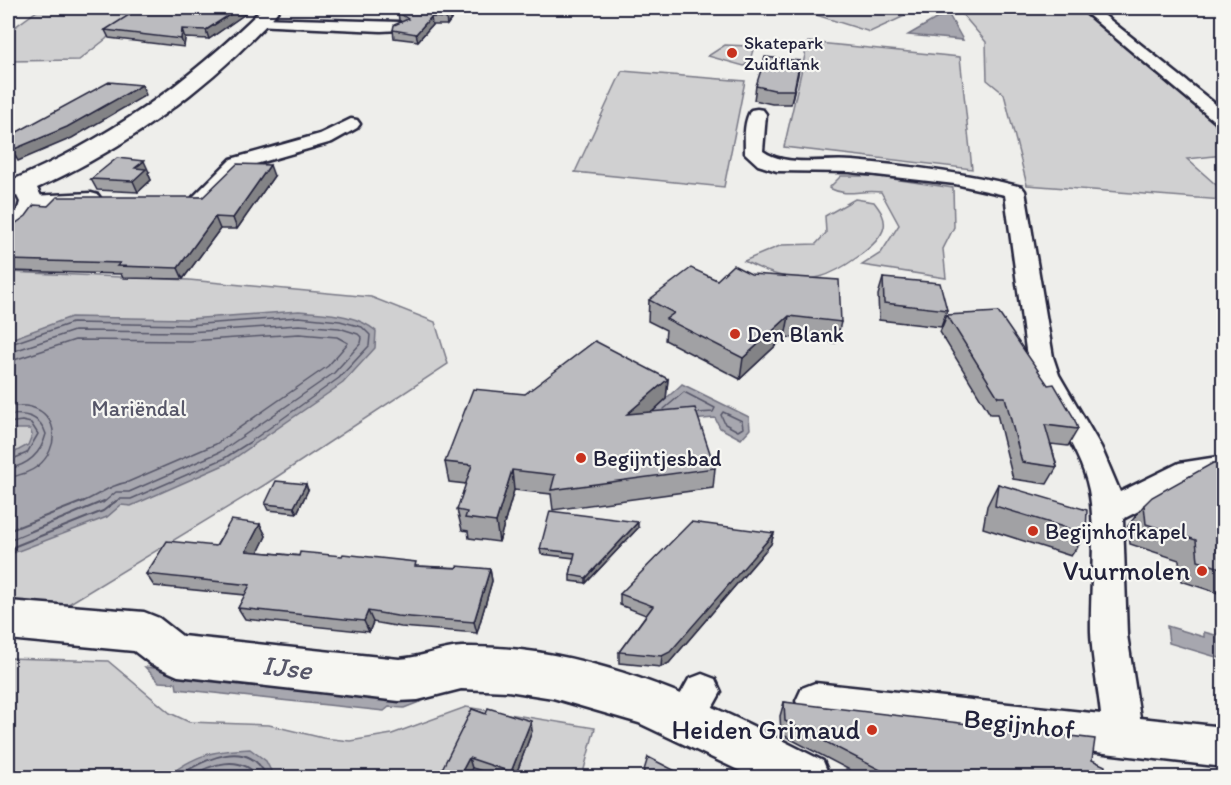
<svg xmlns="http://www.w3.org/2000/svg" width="1231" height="785" viewBox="0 0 1231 785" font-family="Itim,sans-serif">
<rect width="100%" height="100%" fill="#eeeeeb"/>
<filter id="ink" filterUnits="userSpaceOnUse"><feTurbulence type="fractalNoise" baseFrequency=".0167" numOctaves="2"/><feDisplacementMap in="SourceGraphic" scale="12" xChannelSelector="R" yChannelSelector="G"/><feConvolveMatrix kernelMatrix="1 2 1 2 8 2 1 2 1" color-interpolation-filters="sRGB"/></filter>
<g filter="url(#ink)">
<!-- green -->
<path fill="#d0d0d1" stroke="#797986" stroke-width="1.5" d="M 41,8 L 134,8 L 106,39 L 79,60 L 8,61 L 8,32 Z
M 824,8 L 922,8 L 870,32 L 810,13 Z
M 957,8 L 1085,8 L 1223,126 L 1223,155 L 1187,159 L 1223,191 L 1223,200 L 1027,185 L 1004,94 L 987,80 L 986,42 Z
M 808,42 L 960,57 L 972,169 L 784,147 Z
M 725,45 L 750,46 L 753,50 L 750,60 L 744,66 L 708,56 Z
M 622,71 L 745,81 L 724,187 L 575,172 Z
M 841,176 L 873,176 L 953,188 L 954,227 L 943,249 L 946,278 L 862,265 L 881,253 L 899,225 L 881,192 C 859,189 849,198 829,188 Z
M 855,199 L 874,202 C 879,209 886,217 884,227 C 880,246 838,272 820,277 C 795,284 766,272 744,261 L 782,245 L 816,244 L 826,233 L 825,216 Z
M 8,272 L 189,280 L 371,297 L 435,322 L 448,364 L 266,484 L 62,608 L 8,608 Z
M 8,658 L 108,661 L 170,713 L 189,722 L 269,725 L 323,738 L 350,741 L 392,734 L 466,707 L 595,728 L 582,777 L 8,778 Z"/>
<!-- water -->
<path fill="#a7a7af" stroke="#727281" stroke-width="1.5" d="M 949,15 L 963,40 L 908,35 L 941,16 Z
M 299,311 C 326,314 354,313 376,331 L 375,348 L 343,383 L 226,464 L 131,506 L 121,505 L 107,517 L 8,555 L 8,456 L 28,445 L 32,435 L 30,429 L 8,429 L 8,340 L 71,317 L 188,319 Z
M 682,384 L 749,417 L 750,429 L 741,439 L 720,428 L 715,418 L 639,424 C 651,409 668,398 682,384 Z
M 1167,626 L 1204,637 L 1204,632 L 1223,637 L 1223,659 L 1169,643 Z
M 145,667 L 427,699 L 404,708 L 389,707 L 384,711 L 177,689 L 176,683 L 159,682 Z
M 250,749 L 266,761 L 274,777 L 166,777 C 197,754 211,751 250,749 Z"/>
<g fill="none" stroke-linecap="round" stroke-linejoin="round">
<!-- shore-far1 -->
<path stroke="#575769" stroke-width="1.5" d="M 8,345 L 72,323 L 188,325 L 299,317 L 340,321 L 362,327 L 370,335 L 369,346 L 339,378 L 250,442 L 223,459 L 131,499 L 119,499 L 114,503
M 8,353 L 74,331 L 188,332 L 299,325 L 339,328 L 358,334 L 362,338 L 361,343 L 334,373 L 220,452 L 129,492 L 116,492 L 103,503
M 8,362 L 75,340 L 189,341 L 299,334 L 337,337 L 348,343 L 328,366 L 216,444 L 128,482 C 109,485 98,496 80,503
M 8,406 C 15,406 24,405 31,407 C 60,415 59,449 38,466 C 29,473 19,475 8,478
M 664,409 L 684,392 L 715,408 L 713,412 L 698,413
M 723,412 L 742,421 L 743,428 L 738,431 L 725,424 L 721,415 Z
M 8,415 C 26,413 40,416 46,434 C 41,454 28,465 8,469
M 8,423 L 22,421 L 31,423 L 38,434 L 27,453 L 8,461"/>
<!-- shore -->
<path stroke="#575769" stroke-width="2" d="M 8,531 L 84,501
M 8,541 L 104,501
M 8,549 L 103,511 L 116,501
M 176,778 C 203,759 250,736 267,778
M 188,778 C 210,764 241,753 259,778"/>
<!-- stream -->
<path fill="#727281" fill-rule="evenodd" d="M 933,8 L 937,8 L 946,15 L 943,16 Z"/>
<defs>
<path id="minor" d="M 1080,8 L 1095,8 L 1224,111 L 1224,125 L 1218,124 Z
M 259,18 L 400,22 L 407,26 L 400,30 L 381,31 L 254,25 L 252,22 L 254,19 Z
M 757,109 L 763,110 L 766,114 L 763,151 C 787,168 825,158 853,161 C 910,166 967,173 1022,187 L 1025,191 L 1053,357 L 1059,375 L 1101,447 L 1120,492 L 1179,463 L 1224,456 L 1224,478 L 1195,482 L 1123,519 L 1127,635 L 1140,718 L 1224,727 L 1224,767 L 815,719 L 802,714 L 796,701 L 802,688 L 815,683 L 1101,714 C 1098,687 1092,659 1091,632 C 1090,588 1097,533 1089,490 C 1080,444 1041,402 1027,357 L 1005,195 L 955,184 L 850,172 L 777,171 L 758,165 L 745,153 C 745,139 743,123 751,110 Z
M 351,119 L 357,120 L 360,124 L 357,128 L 332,142 L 245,167 L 210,201 L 196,201 L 193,197 L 231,159 L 320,134 Z
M 91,193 L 98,195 L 101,199 L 98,203 L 32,208 L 25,206 L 22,202 L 25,198 L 32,196 Z
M 702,674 L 715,679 L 721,692 L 700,730 L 687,736 L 674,730 L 668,717 L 689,679 Z"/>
<path id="major" d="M 263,8 L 280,8 C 268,25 251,40 236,55 C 177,110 111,155 37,188 L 44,202 C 41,219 25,235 8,239 L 8,219 L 18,209 L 20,202 L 17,196 L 8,198 L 8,182 C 108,140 186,84 263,8 Z
M 8,601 L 144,612 L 159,618 L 182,636 L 399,659 C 421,658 440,648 462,647 C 590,644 712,704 823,761 L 830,778 L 755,778 L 639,723 L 553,698 L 508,691 L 461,689 L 418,700 L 399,701 L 178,676 L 151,664 L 134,651 L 8,639 Z"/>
</defs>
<!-- minor casing -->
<use href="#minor" stroke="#22223b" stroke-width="5"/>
<!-- major casing -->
<use href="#major" stroke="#22223b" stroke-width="5"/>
<!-- minor -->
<use href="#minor" fill="#f6f6f2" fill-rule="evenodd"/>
<!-- major -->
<use href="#major" fill="#f6f6f2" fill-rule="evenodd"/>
</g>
<!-- wall -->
<path fill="#a1a1a4" stroke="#22223b" stroke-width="1.5" d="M 398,12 L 456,13 L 447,25 L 432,25 L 418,41 L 394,38 L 393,30 L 402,22 L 399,20 Z
M 245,14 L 209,39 L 185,38 L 184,47 L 109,38 L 105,30 Z
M 800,61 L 791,104 L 772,104 L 754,100 L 756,86 Z
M 149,172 L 148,173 L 151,180 L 138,192 L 97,190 L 91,179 Z
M 274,176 L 237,229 L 220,229 L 183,279 L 123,278 L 121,274 L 8,271 L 8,229 L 48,206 L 203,197 Z
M 883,278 L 947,310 L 941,327 L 879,320 L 878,295 Z
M 717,280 L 841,322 L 836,343 L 785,337 L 740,379 L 665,340 L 666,330 L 648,321 L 649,300 Z
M 947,315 L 1078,429 L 1068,446 L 1051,444 L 1057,467 L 1047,484 L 1013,479 L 997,414 L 990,414 L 940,332 Z
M 1224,369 L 1224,434 L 1219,376 Z
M 668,379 L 666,399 L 652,412 L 715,468 L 713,488 L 553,510 L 551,494 L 514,490 L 499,542 L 469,538 L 468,531 L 462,530 L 457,510 L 466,484 L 449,482 L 445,462 L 525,394 Z
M 1224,462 L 1224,595 L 1181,581 L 1179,560 L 1130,544 L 1128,526 L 1144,505 Z
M 998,484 L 1086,534 L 1071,556 L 983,528 L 987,506 Z
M 308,490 L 297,513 L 268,510 L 265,504 Z
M 260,524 L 266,536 L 258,552 L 417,566 L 490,569 L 492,581 L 477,633 L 401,627 L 373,622 L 369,632 L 245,619 L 238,608 L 245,595 L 154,586 L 146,574 L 216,546 Z
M 638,528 L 586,583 L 570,581 L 570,575 L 574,558 L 541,554 L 540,549 Z
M 774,533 L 771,544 L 669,663 L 661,667 L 619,663 L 619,652 L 646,615 L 620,605 L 620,594 Z
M 784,702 L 1092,760 L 1104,777 L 863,777 L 781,734 L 780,716 Z
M 472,709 L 532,731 L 515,777 L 502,777 L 472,768 L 467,777 Z"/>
<!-- shaded-wall -->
<path fill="#838386" stroke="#22223b" stroke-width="1.5" d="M 240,8 L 242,8 L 245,14 L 209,39 L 206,30 Z
M 454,8 L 458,8 L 456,13 L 447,25 L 446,18 Z
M 431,17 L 432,25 L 418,41 L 416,34 Z
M 182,29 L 185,38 L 184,47 L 181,39 Z
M 800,61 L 798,75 L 791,104 L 794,90 Z
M 142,85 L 146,95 L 72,138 L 18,161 L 12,150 Z
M 144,161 L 149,172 L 148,173 L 151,180 L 138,192 L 133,181 L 135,168 Z
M 270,165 L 274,176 L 237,229 L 233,218 Z
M 215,217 L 220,229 L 183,279 L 178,268 Z
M 789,316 L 785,337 L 740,379 L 743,358 Z
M 668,379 L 666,399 L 627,435 L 627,414 Z
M 512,470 L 514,490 L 499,542 L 496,522 Z
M 306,484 L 308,490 L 297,513 L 294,507 Z
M 638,522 L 638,528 L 586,583 L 586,578 Z
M 260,524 L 266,536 L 253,563 L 246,551 Z
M 774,533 L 771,544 L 669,663 L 661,667 L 662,656 Z
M 490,569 L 492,581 L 477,633 L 474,622 Z
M 368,611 L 373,622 L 369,632 L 364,621 Z
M 531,721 L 532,731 L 515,777 L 513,777 L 511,772 Z
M 469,758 L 472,768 L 467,777 L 459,777 Z"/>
<!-- building -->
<path fill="#bbbbbf" stroke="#22223b" stroke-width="1.5" d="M 140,8 L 240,8 L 206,30 L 182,29 L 181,39 L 105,30 Z
M 399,8 L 454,8 L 446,18 L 431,17 L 416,34 L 393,30 L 394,25 L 408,19 L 398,12 Z
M 765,57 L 800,61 L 794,90 L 774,90 L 756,86 Z
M 109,82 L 142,85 L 67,127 L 12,150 L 8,141 L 8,137 Z
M 117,158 L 144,161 L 135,168 L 146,169 L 133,181 L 91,179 Z
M 237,164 L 270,165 L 233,218 L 215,217 L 178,268 L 117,266 L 120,263 L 8,260 L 8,229 L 26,216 L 34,205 L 48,206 L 57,197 L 203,197 Z
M 733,265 L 751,274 L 839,280 L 841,322 L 789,316 L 743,358 L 666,319 L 674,313 L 649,300 L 691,268 L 717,280 Z
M 883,278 L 940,283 L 947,310 L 884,303 Z
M 998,312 L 1048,385 L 1054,384 L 1074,418 L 1078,429 L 1045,425 L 1057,467 L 1022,462 L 1005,397 L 998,397 L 947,315 Z
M 595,341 L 668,379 L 627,414 L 695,408 L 715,468 L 551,490 L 555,475 L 512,470 L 496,522 L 465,518 L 467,512 L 457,510 L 472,465 L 445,462 L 473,389 L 525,394 Z
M 1224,462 L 1224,569 L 1198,561 L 1196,540 L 1146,524 L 1144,505 L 1152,497 L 1213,463 Z
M 276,481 L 306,484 L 294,507 L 265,504 Z
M 998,484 L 1087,510 L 1086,534 L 995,506 Z
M 550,511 L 638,522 L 586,578 L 570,575 L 575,553 L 540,549 Z
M 231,520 L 260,524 L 246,551 L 299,556 L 300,552 L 342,556 L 343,554 L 416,562 L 415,566 L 456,568 L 457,566 L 490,569 L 474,622 L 397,616 L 368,611 L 364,621 L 238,608 L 250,585 L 146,574 L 167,541 L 216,546 Z
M 691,522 L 774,533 L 670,652 L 662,656 L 619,652 L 653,606 L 620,594 Z
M 784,702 L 1095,739 L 1092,760 L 1105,766 L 1104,777 L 894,777 L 785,721 Z
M 488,708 L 531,721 L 511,772 L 469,758 L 459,777 L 438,777 L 472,709 L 486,714 Z
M 648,757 L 687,777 L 642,777 Z"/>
</g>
<!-- markers -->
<g fill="#c8321e" stroke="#f6f6f2" stroke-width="2">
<circle cx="732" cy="53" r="6"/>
<circle cx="735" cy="334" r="6"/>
<circle cx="581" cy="458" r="6"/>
<circle cx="1033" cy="531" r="6"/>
<circle cx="1202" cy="571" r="6"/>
<circle cx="872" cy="730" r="6"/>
</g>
<g text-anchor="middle" stroke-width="4.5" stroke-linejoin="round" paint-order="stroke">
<!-- far-poi labels -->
<g font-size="18" fill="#22223b" stroke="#f6f6f2" text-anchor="start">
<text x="744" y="49">Skatepark<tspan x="744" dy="21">Zuidflank</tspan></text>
</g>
<!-- poi labels -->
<g font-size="22" fill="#22223b" stroke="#f6f6f2" text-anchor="start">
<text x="747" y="342">Den Blank</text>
<text x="593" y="466">Begijntjesbad</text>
<text x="1045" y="539">Begijnhofkapel</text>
</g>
<!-- park labels -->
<g font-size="22" fill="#565668" stroke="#f6f6f2">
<text x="139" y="416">Mariëndal</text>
</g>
<!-- near-poi labels -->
<g font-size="27" fill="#22223b" stroke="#f6f6f2" text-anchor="end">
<text x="1190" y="580">Vuurmolen</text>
<text x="860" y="739">Heiden Grimaud</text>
</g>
<!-- near-street labels -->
<g font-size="27" fill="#22223b" stroke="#f6f6f2">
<text transform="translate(1019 724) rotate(6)" y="9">Begijnhof</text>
</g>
<!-- near-water labels -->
<g font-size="28" font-style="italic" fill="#575769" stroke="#f6f6f2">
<text transform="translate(287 667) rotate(6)" y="10">IJse</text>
</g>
</g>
<!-- margin -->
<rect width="1231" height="785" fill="none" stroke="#f6f6f2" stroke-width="30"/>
<rect x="15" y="15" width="1201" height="755" fill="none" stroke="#22223b" stroke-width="2" filter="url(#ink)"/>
</svg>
